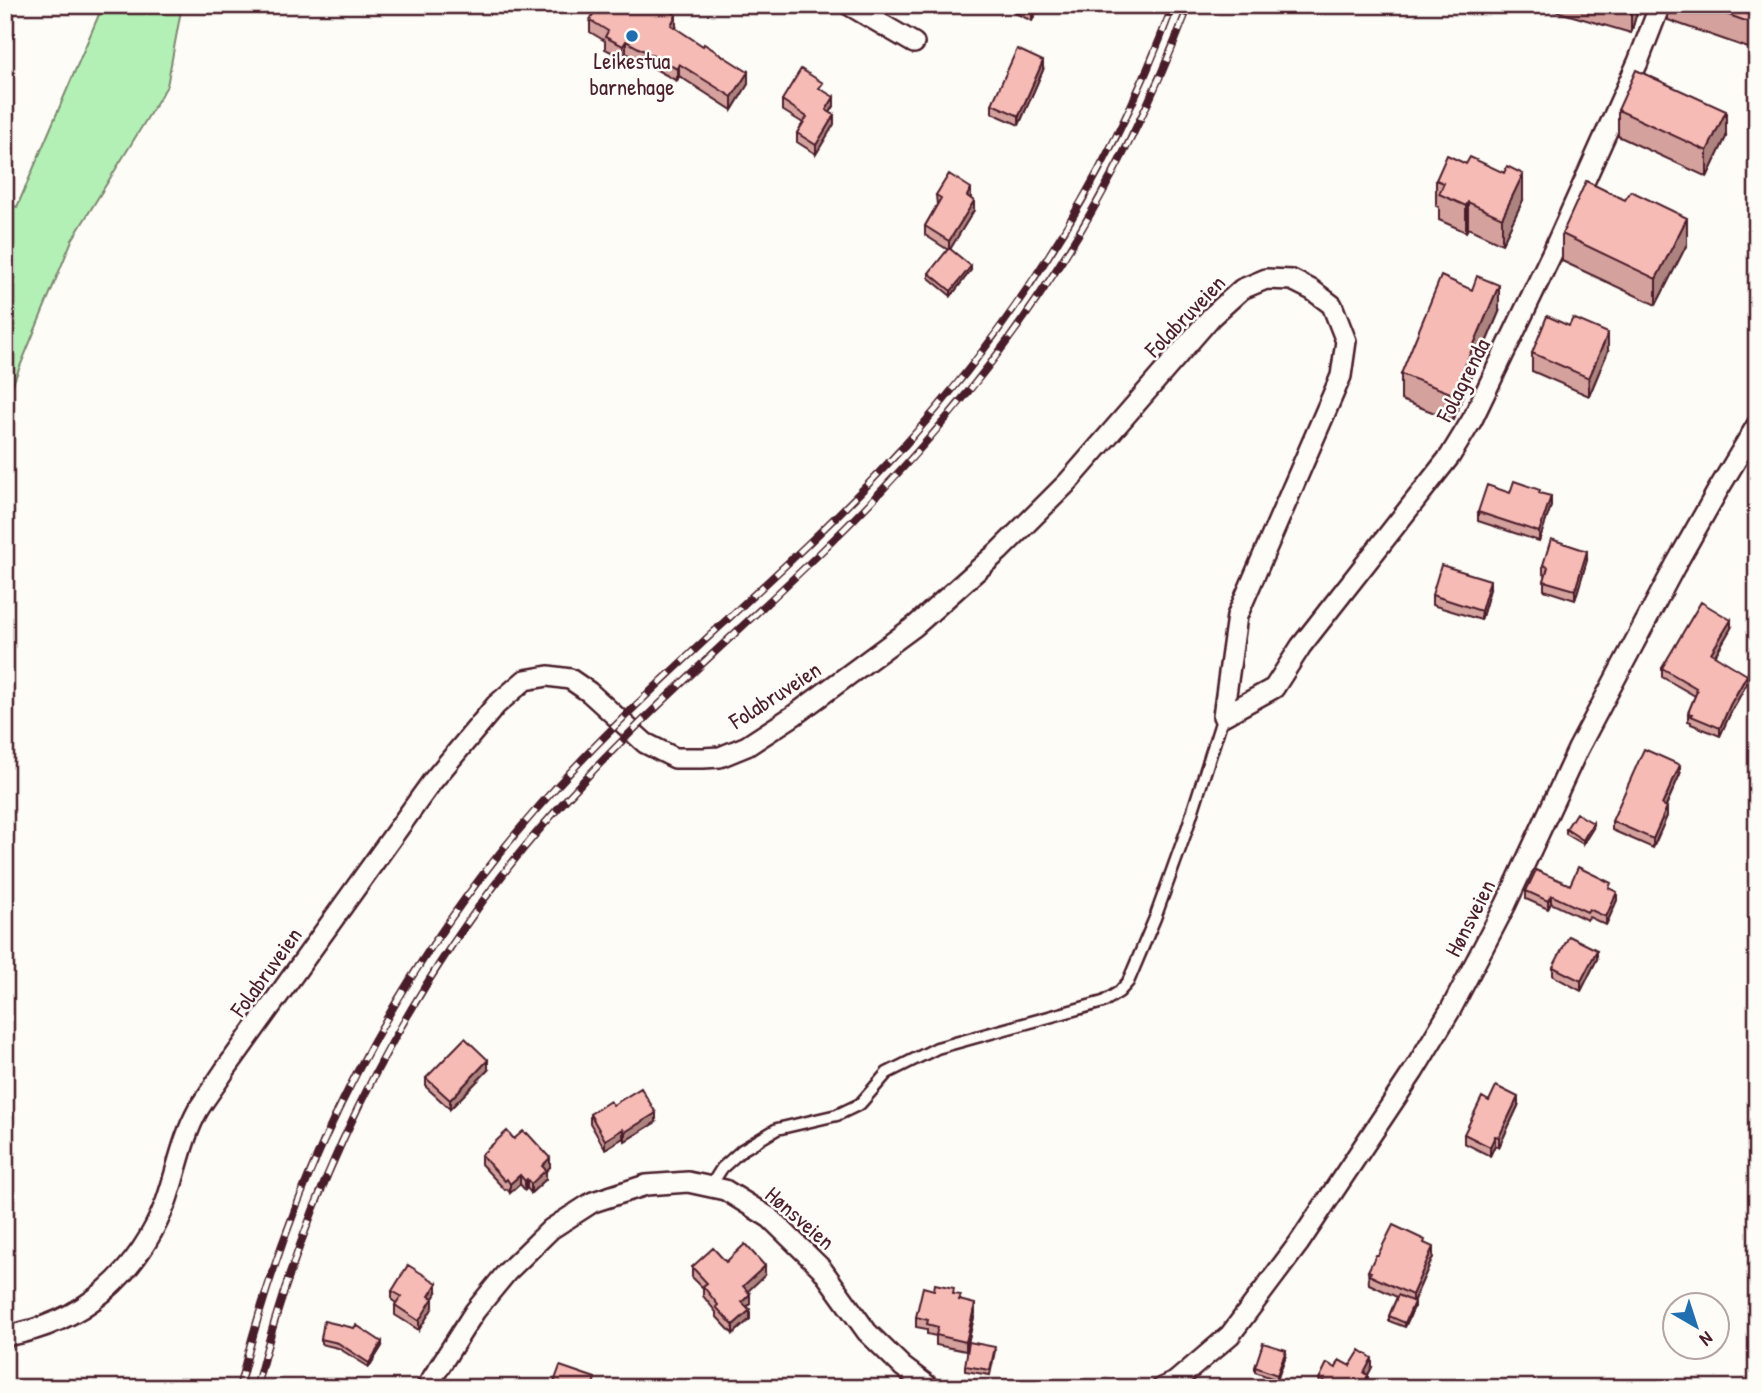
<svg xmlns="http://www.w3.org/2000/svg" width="1762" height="1393" viewBox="0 0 1762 1393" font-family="'Patrick Hand',sans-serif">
<rect width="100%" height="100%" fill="#fdfcf7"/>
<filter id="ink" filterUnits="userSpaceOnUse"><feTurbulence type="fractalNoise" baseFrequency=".0143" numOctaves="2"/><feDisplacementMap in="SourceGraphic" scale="14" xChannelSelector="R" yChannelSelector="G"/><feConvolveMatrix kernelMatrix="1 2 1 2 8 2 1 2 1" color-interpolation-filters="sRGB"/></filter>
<g filter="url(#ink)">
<!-- green -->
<path fill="#b3f0b6" stroke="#7e8870" stroke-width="2" d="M 103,5 L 182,5 L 167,86 L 72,240 L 5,403 L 5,203 L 17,207 Z"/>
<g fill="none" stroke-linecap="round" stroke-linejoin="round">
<defs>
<path id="service" d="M 710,1187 L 722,1168 L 742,1150 L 777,1129 L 837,1115 L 860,1104 L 887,1073 L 937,1048 L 1103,1002 L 1119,992 L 1128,982 L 1155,918 L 1187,829 L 1223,716"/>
<path id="minor" d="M 849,5 L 914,43
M 1223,716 L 1274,688 L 1301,646 L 1450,456 L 1472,420 L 1554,249 L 1638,62 L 1660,5
M 5,1336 C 82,1324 138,1274 166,1202 C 177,1171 182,1139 198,1110 C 206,1097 216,1084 225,1070 L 431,783 L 496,705 L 525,680 L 548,676 L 570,679 L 589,692 L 645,743 L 675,758 L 703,758 L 720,757 L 747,746 L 793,716 L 915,626 L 999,551 L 1068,482 L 1212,316 L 1242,289 L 1266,279 L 1292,280 L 1312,290 L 1332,305 L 1346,341 L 1341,376 L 1237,616 L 1223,716
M 426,1388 L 475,1311 L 507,1272 L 551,1229 L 593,1202 L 646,1185 L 688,1182 L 725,1190 L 770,1218 L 821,1268 L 867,1332 L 903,1367 L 931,1388
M 1162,1388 L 1175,1382 L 1230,1335 L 1299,1243 L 1413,1072 L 1451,1009 L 1506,904 L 1578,749 L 1675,566 L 1718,490 L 1757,425"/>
</defs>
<!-- service casing -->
<use href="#service" stroke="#4a1f2b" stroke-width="15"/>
<!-- minor casing -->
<use href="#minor" stroke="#4a1f2b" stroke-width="24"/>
<!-- service -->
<use href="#service" stroke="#fdfcf7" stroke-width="10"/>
<!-- minor -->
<use href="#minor" stroke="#fdfcf7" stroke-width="19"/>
<defs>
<path id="rail" d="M 239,1388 C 292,1173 390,978 535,811 C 649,680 788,574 904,446 C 1020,317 1113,168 1173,5
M 256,1388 C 305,1196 388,1020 511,864 C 603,748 717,653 822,551 C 988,390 1107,222 1189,5"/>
</defs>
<!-- rail casing -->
<use href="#rail" stroke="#4a1f2b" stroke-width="8"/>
<!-- rail -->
<use href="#rail" stroke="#fdfcf7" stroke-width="5" stroke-dasharray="16" stroke-linecap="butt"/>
</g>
<!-- wall -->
<path fill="#d4a19d" stroke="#4a1f2b" stroke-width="2" d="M 1015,5 L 1039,5 L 1032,21 L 1015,13 Z
M 1535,5 L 1647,5 L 1644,11 L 1638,9 L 1631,33 Z
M 1668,5 L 1757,5 L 1757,51 L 1668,20 Z
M 590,20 L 676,27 L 675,28 L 748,84 L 732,110 L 679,76 L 677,81 L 626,53 L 623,58 L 605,49 L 605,41 L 590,32 Z
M 1043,70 L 1019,125 L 992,113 L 992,104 Z
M 823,90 L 834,106 L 830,113 L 834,124 L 816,154 L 797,142 L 797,133 L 803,123 L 782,110 L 782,100 Z
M 1618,110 L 1726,137 L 1707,177 L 1618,136 Z
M 1436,180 L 1523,200 L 1502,244 L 1468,228 L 1466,232 L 1439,220 L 1439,207 L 1436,206 Z
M 936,195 L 971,198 L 971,199 L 974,210 L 950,249 L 971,270 L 951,296 L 929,278 L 929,273 L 948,250 L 925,235 L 925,226 L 937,205 Z
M 1625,200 L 1687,244 L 1656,305 L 1562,261 L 1562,234 Z
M 1499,312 L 1453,420 L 1401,400 L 1401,374 Z
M 1608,351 L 1589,396 L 1532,371 L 1532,353 Z
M 1510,493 L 1540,493 L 1551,506 L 1539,541 L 1478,521 L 1478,512 Z
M 1587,560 L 1575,600 L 1544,590 L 1544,581 L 1546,575 L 1543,574 L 1543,565 Z
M 1490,589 L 1481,620 L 1432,605 L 1432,595 Z
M 1731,628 L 1715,656 L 1747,683 L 1730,714 L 1720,736 L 1691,724 L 1691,722 L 1688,721 L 1688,713 L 1695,696 L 1662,677 L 1662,668 Z
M 1680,774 L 1666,806 L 1667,816 L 1653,848 L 1612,830 L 1612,821 Z
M 1593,828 L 1583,844 L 1566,834 L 1566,829 Z
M 1570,885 L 1611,890 L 1617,900 L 1606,925 L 1589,917 L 1587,920 L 1551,903 L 1548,909 L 1526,899 L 1526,891 Z
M 1597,959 L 1581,991 L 1553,976 L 1553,967 Z
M 488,1070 L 450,1109 L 426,1087 L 426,1078 Z
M 613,1105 L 656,1122 L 625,1141 L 623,1138 L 605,1149 L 590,1123 L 590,1114 Z
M 1518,1106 L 1499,1147 L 1495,1145 L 1490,1156 L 1464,1143 L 1464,1134 Z
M 514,1139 L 550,1167 L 546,1171 L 546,1179 L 531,1193 L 527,1188 L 525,1190 L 520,1184 L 510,1193 L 507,1189 L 505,1190 L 481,1164 L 481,1155 Z
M 1425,1244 L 1433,1257 L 1413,1302 L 1414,1307 L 1405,1327 L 1389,1321 L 1389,1316 L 1397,1297 L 1369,1284 L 1368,1271 Z
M 726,1262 L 765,1275 L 747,1291 L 750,1304 L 747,1307 L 750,1319 L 733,1334 L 716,1316 L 716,1312 L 703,1296 L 703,1288 L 692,1277 L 692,1267 Z
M 392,1291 L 437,1292 L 433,1298 L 433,1307 L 419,1330 L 395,1315 L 395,1305 L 396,1303 L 392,1300 Z
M 954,1294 L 975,1313 L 966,1351 L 936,1345 L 936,1336 L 927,1334 L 927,1329 L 916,1327 L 916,1317 Z
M 321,1339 L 382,1346 L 369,1367 L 338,1348 L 321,1344 Z
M 995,1351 L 990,1375 L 965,1371 L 965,1366 Z
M 1286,1355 L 1277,1380 L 1255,1372 L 1255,1367 Z
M 1350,1366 L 1372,1367 L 1368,1375 L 1368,1384 L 1367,1388 L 1319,1388 L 1319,1379 L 1336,1368 Z"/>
<!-- shaded-wall -->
<path fill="#ad837f" stroke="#4a1f2b" stroke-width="2" d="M 1035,5 L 1039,5 L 1032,21 L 1032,13 Z
M 1631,5 L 1638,5 L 1638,9 L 1631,33 Z
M 676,15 L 676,27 L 671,37 L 671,25 Z
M 626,41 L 626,53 L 623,58 L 623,46 Z
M 1043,61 L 1043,70 L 1019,125 L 1019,116 Z
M 679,64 L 679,76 L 677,81 L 677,69 Z
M 748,72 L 748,84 L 732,110 L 732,97 Z
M 834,97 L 834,106 L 826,119 L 826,110 Z
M 1726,111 L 1726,137 L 1707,177 L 1707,151 Z
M 834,115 L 834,124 L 816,154 L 816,145 Z
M 1523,174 L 1523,200 L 1502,244 L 1502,218 Z
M 971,188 L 971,198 L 967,205 L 967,196 Z
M 974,201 L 974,210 L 949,251 L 949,241 Z
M 1468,202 L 1468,228 L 1466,232 L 1466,206 Z
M 1687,218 L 1687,244 L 1656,305 L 1656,279 Z
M 971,266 L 971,270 L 951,296 L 951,291 Z
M 1499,285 L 1499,312 L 1453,420 L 1453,394 Z
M 1608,333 L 1608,351 L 1589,396 L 1589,378 Z
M 1551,496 L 1551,506 L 1539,541 L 1539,532 Z
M 1587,551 L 1587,560 L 1575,600 L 1575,590 Z
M 1490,580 L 1490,589 L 1481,620 L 1481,611 Z
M 1731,620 L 1731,628 L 1711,662 L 1711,653 Z
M 1747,675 L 1747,683 L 1730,714 L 1720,736 L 1720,728 L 1730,705 Z
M 1680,765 L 1680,774 L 1662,814 L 1662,805 Z
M 1667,807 L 1667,816 L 1653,848 L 1653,839 Z
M 1593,823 L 1593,828 L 1583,844 L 1583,840 Z
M 1617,892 L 1617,900 L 1606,925 L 1606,917 Z
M 1551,895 L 1551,903 L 1548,909 L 1548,901 Z
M 1597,950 L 1597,959 L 1581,991 L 1581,981 Z
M 488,1060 L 488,1070 L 450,1109 L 450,1100 Z
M 1518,1097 L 1518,1106 L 1499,1147 L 1499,1137 Z
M 656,1113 L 656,1122 L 625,1141 L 625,1132 Z
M 623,1129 L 623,1138 L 605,1149 L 605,1140 Z
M 1495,1136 L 1495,1145 L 1490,1156 L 1490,1147 Z
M 550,1158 L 550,1167 L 546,1171 L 546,1179 L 531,1193 L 531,1184 L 542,1166 Z
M 520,1175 L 520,1184 L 510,1193 L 510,1184 Z
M 527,1179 L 527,1188 L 525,1190 L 525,1181 Z
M 1433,1247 L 1433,1257 L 1412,1304 L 1412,1295 Z
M 765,1266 L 765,1275 L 743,1296 L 743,1286 Z
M 437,1283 L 437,1292 L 433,1298 L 433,1307 L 419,1330 L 419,1321 L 429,1296 Z
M 750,1294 L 750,1304 L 742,1311 L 742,1302 Z
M 1414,1302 L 1414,1307 L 1405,1327 L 1405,1323 Z
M 975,1304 L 975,1313 L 966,1351 L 966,1342 Z
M 750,1310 L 750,1319 L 733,1334 L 733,1325 Z
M 382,1342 L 382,1346 L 369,1367 L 369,1363 Z
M 1286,1350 L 1286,1355 L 1277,1380 L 1277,1375 Z
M 1372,1358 L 1372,1367 L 1364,1382 L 1364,1373 Z
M 1368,1375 L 1368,1384 L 1367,1388 L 1362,1388 Z"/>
<!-- building -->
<path fill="#f7bbb6" stroke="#4a1f2b" stroke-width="2" d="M 598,5 L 644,5 L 653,10 L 655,5 L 659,5 L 676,15 L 671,25 L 703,46 L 704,44 L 748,72 L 732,97 L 679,64 L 677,69 L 626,41 L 623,46 L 605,37 L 608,31 L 590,20 Z
M 1015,5 L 1035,5 L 1032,13 Z
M 1701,5 L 1757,5 L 1757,25 Z
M 1017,49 L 1043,61 L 1019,116 L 992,104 Z
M 801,69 L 823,83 L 819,88 L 834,97 L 826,110 L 834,115 L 816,145 L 797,133 L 807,117 L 782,100 Z
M 1636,70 L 1726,111 L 1707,151 L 1618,110 Z
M 1447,155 L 1466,164 L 1470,157 L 1504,173 L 1507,166 L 1523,174 L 1502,218 L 1468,202 L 1466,206 L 1439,194 L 1444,183 L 1436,180 Z
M 949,174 L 971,188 L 967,196 L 974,201 L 949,241 L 925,226 L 941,198 L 936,195 Z
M 1586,181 L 1625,200 L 1631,191 L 1687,218 L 1656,279 L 1562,234 Z
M 949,248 L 971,266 L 951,291 L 929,273 Z
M 1441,276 L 1472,290 L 1477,276 L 1499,285 L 1453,394 L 1401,374 Z
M 1547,316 L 1569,326 L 1573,318 L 1608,333 L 1589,378 L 1532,353 Z
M 1514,481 L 1540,490 L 1539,493 L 1551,496 L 1539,532 L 1478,512 L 1487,485 L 1510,493 Z
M 1551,539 L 1587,551 L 1575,590 L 1544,581 L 1548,567 L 1543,565 Z
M 1441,565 L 1490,580 L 1481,611 L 1432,595 Z
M 1701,602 L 1731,620 L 1711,653 L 1747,675 L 1730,705 L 1720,728 L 1691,716 L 1692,714 L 1688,713 L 1697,691 L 1695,690 L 1696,688 L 1662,668 Z
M 1644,749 L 1680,765 L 1662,805 L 1667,807 L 1653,839 L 1612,821 Z
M 1576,813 L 1593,823 L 1583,840 L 1566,829 Z
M 1578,867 L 1611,883 L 1609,888 L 1617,892 L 1606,917 L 1589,909 L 1587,912 L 1551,895 L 1548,901 L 1526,891 L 1536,870 L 1570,885 Z
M 1569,936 L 1597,950 L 1581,981 L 1553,967 Z
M 465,1038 L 488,1060 L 450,1100 L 426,1078 Z
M 1496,1086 L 1518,1097 L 1499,1137 L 1495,1136 L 1490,1147 L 1464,1134 L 1482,1097 L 1489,1101 Z
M 641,1088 L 656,1113 L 625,1132 L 623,1129 L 605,1140 L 590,1114 L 610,1101 L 613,1105 Z
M 507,1131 L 514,1139 L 523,1131 L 526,1134 L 527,1133 L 550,1158 L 542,1166 L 546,1170 L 531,1184 L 527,1179 L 525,1181 L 520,1175 L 510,1184 L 507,1179 L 505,1181 L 481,1155 Z
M 1393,1225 L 1425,1240 L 1424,1243 L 1433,1247 L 1412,1295 L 1369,1275 L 1371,1272 L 1368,1271 L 1376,1255 L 1378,1255 Z
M 745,1244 L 765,1266 L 743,1286 L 750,1294 L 742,1302 L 750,1310 L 733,1325 L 716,1307 L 718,1305 L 703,1286 L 707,1283 L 692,1267 L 713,1248 L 726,1262 Z
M 408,1265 L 437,1283 L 429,1296 L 433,1298 L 419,1321 L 395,1305 L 401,1296 L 392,1291 Z
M 935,1284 L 954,1288 L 953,1294 L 961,1295 L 959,1300 L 975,1304 L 966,1342 L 936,1335 L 938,1327 L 927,1324 L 928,1320 L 916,1317 L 923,1287 L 934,1290 Z
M 1398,1295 L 1414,1302 L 1405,1323 L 1389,1316 Z
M 324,1321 L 354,1328 L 356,1325 L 382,1342 L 369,1363 L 338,1343 L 321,1339 Z
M 969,1342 L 995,1347 L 990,1370 L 965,1366 Z
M 1263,1343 L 1286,1350 L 1277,1375 L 1255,1367 Z
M 1360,1350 L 1372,1358 L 1364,1373 L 1368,1375 L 1362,1388 L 1326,1388 L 1328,1383 L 1319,1379 L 1327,1363 L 1336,1368 L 1339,1360 L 1350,1366 Z
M 560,1366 L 595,1378 L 592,1388 L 552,1388 Z"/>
</g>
<!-- markers -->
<circle fill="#1f6fb2" stroke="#fdfcf7" stroke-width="2.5" cx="632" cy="36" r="7"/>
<g text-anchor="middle" stroke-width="5" stroke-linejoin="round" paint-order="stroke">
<!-- poi labels -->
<g font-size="23" fill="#4a1f2b" stroke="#fdfcf7">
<text x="632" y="69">Leikestua<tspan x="632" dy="26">barnehage</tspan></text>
</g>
<!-- street labels -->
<g font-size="23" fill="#4a1f2b" stroke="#fdfcf7">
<text transform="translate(1185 316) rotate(-46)" y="8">Folabruveien</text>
<text transform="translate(1463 380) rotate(-63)" y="8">Folagrenda</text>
<text transform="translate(775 695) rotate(-33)" y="8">Folabruveien</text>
<text transform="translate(1470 918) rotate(-63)" y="8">Hønsveien</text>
<text transform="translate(266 972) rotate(-54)" y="8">Folabruveien</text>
<text transform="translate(800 1218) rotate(41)" y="8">Hønsveien</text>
</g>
</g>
<!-- margin -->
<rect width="1762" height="1393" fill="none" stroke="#fdfcf7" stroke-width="28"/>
<rect x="14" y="14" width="1734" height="1365" fill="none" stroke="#4a1f2b" stroke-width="2.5" filter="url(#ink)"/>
<!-- north arrow -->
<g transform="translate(1696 1326) rotate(141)"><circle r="33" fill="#fdfcf7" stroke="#b5a4a5" stroke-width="2"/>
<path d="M0-5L12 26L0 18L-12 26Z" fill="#1f6fb2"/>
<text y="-10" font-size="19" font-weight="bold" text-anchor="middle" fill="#4a1f2b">N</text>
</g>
</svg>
